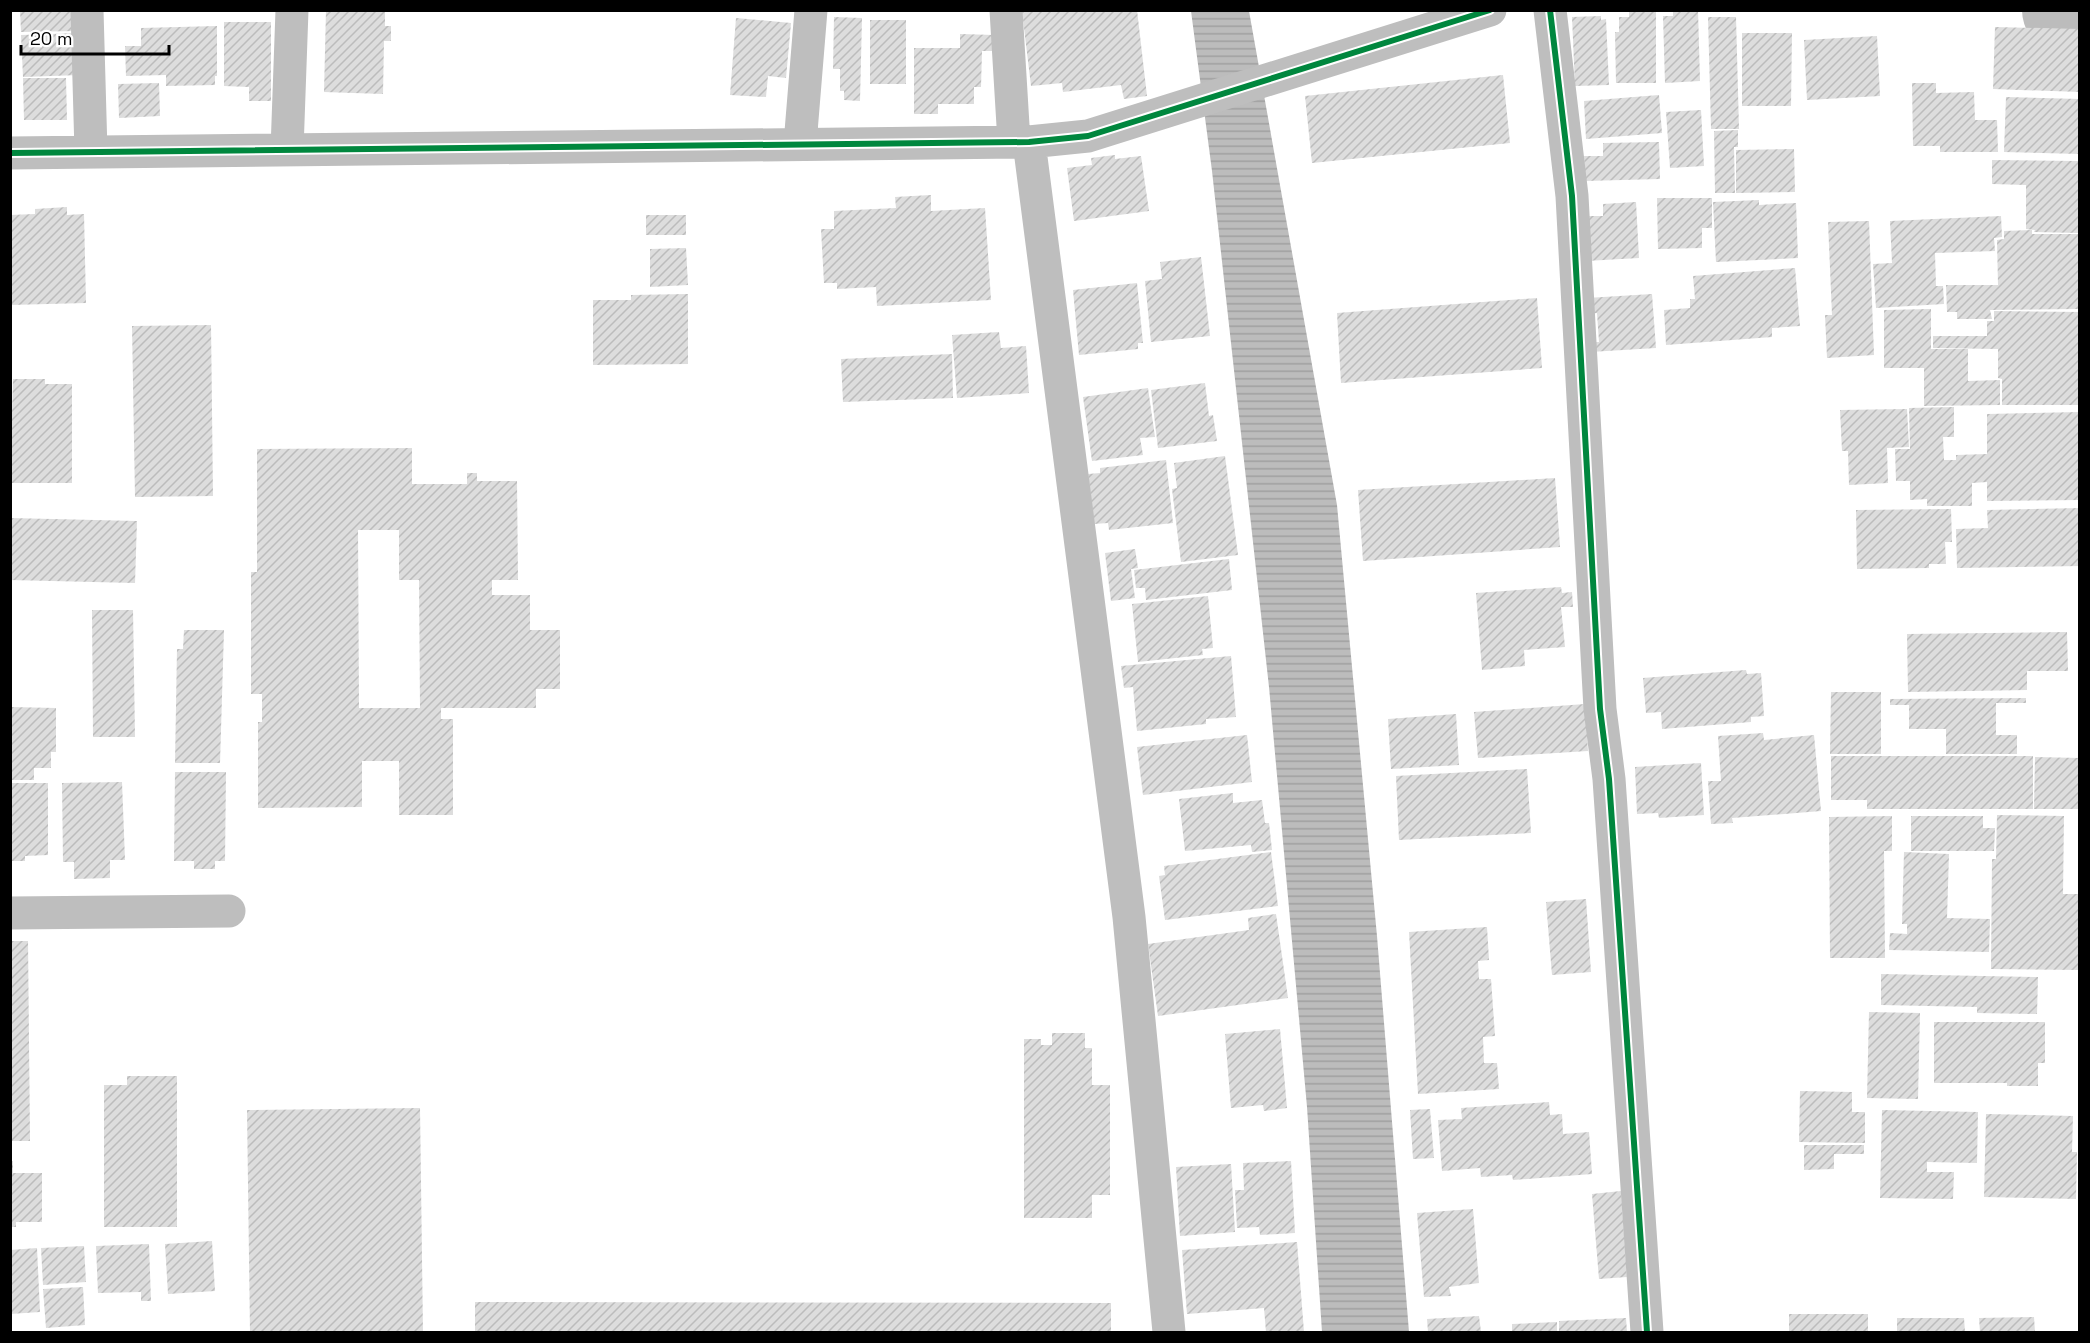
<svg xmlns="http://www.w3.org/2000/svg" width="2090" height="1343" viewBox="0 0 2090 1343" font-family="'Space Grotesk',sans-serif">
<defs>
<pattern id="water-rules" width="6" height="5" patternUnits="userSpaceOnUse" patternTransform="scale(1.5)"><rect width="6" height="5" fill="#bcbcbc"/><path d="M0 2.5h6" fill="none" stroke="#a0a0a0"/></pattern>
<pattern id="building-hatch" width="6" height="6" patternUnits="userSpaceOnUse" patternTransform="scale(1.5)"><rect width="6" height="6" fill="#ddd"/><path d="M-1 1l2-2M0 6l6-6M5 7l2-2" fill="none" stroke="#bcbcbc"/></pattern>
</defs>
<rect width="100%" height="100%" fill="#fff"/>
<!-- water -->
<path fill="url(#water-rules)" d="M 1191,11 L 1249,11 L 1337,505 L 1377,936 L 1409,1332 L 1322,1332 L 1307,1107 L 1269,687 L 1212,171 Z"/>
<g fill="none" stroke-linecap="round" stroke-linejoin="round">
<!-- river -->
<path stroke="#bcbcbc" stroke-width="88" d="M 2066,10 L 2080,11"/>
</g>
<!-- building -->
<path fill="url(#building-hatch)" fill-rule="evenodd" d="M 20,10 L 78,10 L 78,31 L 21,32 Z
M 326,10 L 385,10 L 385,26 L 391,26 L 391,41 L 384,41 L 383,94 L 324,92 Z
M 1137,10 L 1147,96 L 1124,99 L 1121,85 L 1063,92 L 1062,83 L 1031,86 L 1022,11 Z
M 1673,10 L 1698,10 L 1700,81 L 1665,83 L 1663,16 L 1673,16 Z
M 1629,12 L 1656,12 L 1656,83 L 1616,83 L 1615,32 L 1619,32 L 1619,17 L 1629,17 Z
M 1601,16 L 1601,20 L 1606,19 L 1609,85 L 1575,86 L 1572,17 Z
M 834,17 L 862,18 L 860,101 L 844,100 L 844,91 L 840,91 L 840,69 L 833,69 Z
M 1708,17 L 1736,17 L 1739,129 L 1711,129 Z
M 736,18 L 791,23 L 786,78 L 768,76 L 766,97 L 730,95 Z
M 870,20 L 906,20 L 906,84 L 870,84 Z
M 224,22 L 271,22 L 271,101 L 249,101 L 249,87 L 224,86 Z
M 217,26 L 217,76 L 215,76 L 215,85 L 166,86 L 166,75 L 126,76 L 125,46 L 141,46 L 141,28 Z
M 1995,27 L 2080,29 L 2080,92 L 1993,89 Z
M 79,33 L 80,75 L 23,77 L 21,35 Z
M 1742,33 L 1792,33 L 1791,106 L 1742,106 Z
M 960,34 L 995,35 L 994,51 L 982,51 L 981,87 L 974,87 L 974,104 L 938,104 L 938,114 L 914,114 L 914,48 L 960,48 Z
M 1877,36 L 1880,96 L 1807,100 L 1804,40 Z
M 1503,75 L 1510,143 L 1312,163 L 1305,96 Z
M 23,78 L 66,78 L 67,120 L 24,120 Z
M 159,83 L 160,116 L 119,118 L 118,84 Z
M 1912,83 L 1936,83 L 1936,93 L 1974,92 L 1975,120 L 1997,120 L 1998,152 L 1940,152 L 1940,146 L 1913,146 Z
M 1659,95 L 1662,133 L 1586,139 L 1584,101 Z
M 2006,97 L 2080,99 L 2080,154 L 2004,152 Z
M 1701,110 L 1704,166 L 1670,168 L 1666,112 Z
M 1738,130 L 1738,147 L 1734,147 L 1735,193 L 1715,193 L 1714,131 Z
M 1659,142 L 1660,179 L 1585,181 L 1584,156 L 1603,156 L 1603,143 Z
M 1794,149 L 1795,192 L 1736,193 L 1736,150 Z
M 1115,155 L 1115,159 L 1141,156 L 1149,211 L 1074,221 L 1067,168 L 1092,165 L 1091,158 Z
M 1992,160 L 2078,161 L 2078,233 L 2034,232 L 2035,230 L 2026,229 L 2026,185 L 1992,184 Z
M 931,195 L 931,211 L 985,208 L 991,300 L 877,306 L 876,287 L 837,289 L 837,283 L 824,283 L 821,229 L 834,229 L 834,211 L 896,208 L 895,197 Z
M 1657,198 L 1712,198 L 1712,228 L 1702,228 L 1702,248 L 1658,249 Z
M 1759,200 L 1759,205 L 1796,203 L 1798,258 L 1716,262 L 1713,202 Z
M 1636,202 L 1639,258 L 1586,261 L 1584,216 L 1603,216 L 1603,204 Z
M 67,207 L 67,215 L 84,214 L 86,303 L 10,305 L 10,215 L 35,214 L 35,209 Z
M 646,215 L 686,215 L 686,235 L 646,235 Z
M 2001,216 L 2002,237 L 1994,238 L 1995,251 L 1935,253 L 1936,286 L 1943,286 L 1944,304 L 1876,308 L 1873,264 L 1892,263 L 1890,221 Z
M 1869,221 L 1874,355 L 1827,358 L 1825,315 L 1832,315 L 1828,222 Z
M 2032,230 L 2032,234 L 2080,234 L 2080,309 L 1990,310 L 1992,319 L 1957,319 L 1957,312 L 1947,312 L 1946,285 L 1998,285 L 1997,240 L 2004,239 L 2004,231 Z
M 686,248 L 688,285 L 650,287 L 650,249 Z
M 1201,257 L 1210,336 L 1151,342 L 1145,281 L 1162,279 L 1160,262 Z
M 1795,268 L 1800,326 L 1772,328 L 1772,337 L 1666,345 L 1664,310 L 1690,308 L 1690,299 L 1695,299 L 1693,276 Z
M 1137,283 L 1143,343 L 1138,343 L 1138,349 L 1079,355 L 1073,290 Z
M 688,294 L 688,364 L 593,365 L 593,300 L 631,300 L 631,295 Z
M 1652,294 L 1656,348 L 1590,352 L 1590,342 L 1599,342 L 1597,313 L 1588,314 L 1587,298 Z
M 1537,298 L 1542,368 L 1341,383 L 1337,313 Z
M 1931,309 L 1931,349 L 1968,349 L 1968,381 L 2000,380 L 2000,405 L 1924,406 L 1924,368 L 1884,368 L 1884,310 Z
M 1994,311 L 2080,312 L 2080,405 L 2002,405 L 2002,379 L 1998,378 L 1998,349 L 1933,348 L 1933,336 L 1987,336 L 1987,321 L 1994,321 Z
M 211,325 L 213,496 L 135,497 L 132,326 Z
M 999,332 L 1001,348 L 1026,346 L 1029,393 L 957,398 L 952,335 Z
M 952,354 L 953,398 L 843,402 L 841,359 Z
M 13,379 L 45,379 L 45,384 L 72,384 L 72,483 L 10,483 Z
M 1205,383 L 1209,416 L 1213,415 L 1217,441 L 1158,448 L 1151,390 Z
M 1148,388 L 1155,437 L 1140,438 L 1143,455 L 1092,461 L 1083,397 Z
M 1954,407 L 1954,437 L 1943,437 L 1944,460 L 1956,460 L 1956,455 L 1987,454 L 1987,414 L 2080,412 L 2080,500 L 1987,501 L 1987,482 L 1972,483 L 1972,506 L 1927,506 L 1927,499 L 1910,500 L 1910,481 L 1896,481 L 1895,449 L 1910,449 L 1909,408 Z
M 1907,409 L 1909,447 L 1887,448 L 1888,483 L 1849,485 L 1848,451 L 1842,451 L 1840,410 Z
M 412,448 L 412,484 L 467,484 L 467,473 L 477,473 L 477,481 L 517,481 L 518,580 L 492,580 L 492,595 L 530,595 L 530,630 L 560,630 L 560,689 L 536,689 L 536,708 L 441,708 L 441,719 L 453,719 L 453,815 L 399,815 L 399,761 L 362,761 L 362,807 L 258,808 L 258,722 L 262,722 L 262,694 L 251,694 L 251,572 L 257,572 L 257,449 ZM 358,530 L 399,530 L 399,580 L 419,580 L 420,708 L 359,708 Z
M 1225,456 L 1238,555 L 1181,562 L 1172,489 L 1177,488 L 1174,463 Z
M 1166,460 L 1173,523 L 1109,530 L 1108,523 L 1094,524 L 1088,474 L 1100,473 L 1100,468 Z
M 1555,478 L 1560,547 L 1363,561 L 1358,490 Z
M 2080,508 L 2080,566 L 1957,568 L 1956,529 L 1988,528 L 1987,510 Z
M 1951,509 L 1952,542 L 1945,542 L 1946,564 L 1929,564 L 1929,568 L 1857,569 L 1856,510 Z
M 10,518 L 137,521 L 135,583 L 10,580 Z
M 1135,549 L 1138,568 L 1131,569 L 1135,598 L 1111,601 L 1105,553 Z
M 1229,559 L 1232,590 L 1146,600 L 1145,588 L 1136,588 L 1134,570 Z
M 1561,587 L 1562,593 L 1572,592 L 1573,607 L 1561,607 L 1565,647 L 1524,650 L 1525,666 L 1482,670 L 1476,593 Z
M 1208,596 L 1213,648 L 1202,649 L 1203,655 L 1138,662 L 1132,604 Z
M 92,610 L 133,610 L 135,737 L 93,737 Z
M 184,630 L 224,630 L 220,763 L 175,763 L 177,649 L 183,649 Z
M 2067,632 L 2068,671 L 2027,671 L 2027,690 L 1908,692 L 1907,634 Z
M 1231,656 L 1236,717 L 1206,719 L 1206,724 L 1137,731 L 1133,687 L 1124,688 L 1121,666 Z
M 1746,670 L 1747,674 L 1761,673 L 1764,716 L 1751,717 L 1751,722 L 1662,729 L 1661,712 L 1646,713 L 1643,678 Z
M 1831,692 L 1881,692 L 1881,754 L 1830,754 Z
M 2026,698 L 2026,703 L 1996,703 L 1996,735 L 2017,735 L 2017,754 L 1946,754 L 1946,729 L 1909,729 L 1909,705 L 1890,705 L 1890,699 Z
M 1585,704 L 1588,751 L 1478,758 L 1474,712 Z
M 10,707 L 56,708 L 56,752 L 51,752 L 51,768 L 34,768 L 34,780 L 10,780 Z
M 1456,714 L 1459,765 L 1391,769 L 1388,719 Z
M 1763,733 L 1764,740 L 1814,735 L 1821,811 L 1732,818 L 1733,823 L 1711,824 L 1708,781 L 1721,781 L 1718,736 Z
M 1247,735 L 1252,782 L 1143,795 L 1137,747 Z
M 1831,756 L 2033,756 L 2033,809 L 1867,809 L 1867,800 L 1831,800 Z
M 2035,757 L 2080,758 L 2080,809 L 2034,809 Z
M 1701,763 L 1704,815 L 1659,818 L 1658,813 L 1637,814 L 1635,767 Z
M 1527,769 L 1531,833 L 1399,840 L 1396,776 Z
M 175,772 L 226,772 L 225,861 L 215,861 L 215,869 L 194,869 L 194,861 L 174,861 Z
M 122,782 L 125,860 L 110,860 L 110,878 L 74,879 L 74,862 L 63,862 L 62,783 Z
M 10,783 L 48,783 L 48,855 L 25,856 L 25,861 L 10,861 Z
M 1233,793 L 1233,803 L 1262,800 L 1265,823 L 1269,823 L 1272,850 L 1252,852 L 1251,845 L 1185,851 L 1179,799 Z
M 1997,815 L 2064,816 L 2063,894 L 2080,894 L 2080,970 L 1991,969 L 1992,859 L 1996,859 Z
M 1892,816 L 1892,851 L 1884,851 L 1885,958 L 1830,958 L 1829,817 Z
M 1911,816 L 1983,816 L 1983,828 L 1995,828 L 1994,851 L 1911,851 Z
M 1271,852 L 1278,906 L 1165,920 L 1159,876 L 1165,875 L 1164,866 Z
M 1904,852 L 1949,854 L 1947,918 L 1990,919 L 1989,952 L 1889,950 L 1890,933 L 1907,934 L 1907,924 L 1902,924 Z
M 1586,899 L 1591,972 L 1552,975 L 1546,902 Z
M 1276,914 L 1288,998 L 1158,1016 L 1148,944 L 1249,930 L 1248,918 Z
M 1487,927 L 1489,960 L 1478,961 L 1479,979 L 1491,979 L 1495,1036 L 1483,1037 L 1484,1063 L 1497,1063 L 1499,1089 L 1418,1094 L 1409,932 Z
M 10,941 L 28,941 L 30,1141 L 10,1141 Z
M 1881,974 L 2038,977 L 2037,1014 L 1977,1013 L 1977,1007 L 1881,1005 Z
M 1869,1012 L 1920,1013 L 1918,1099 L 1867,1098 Z
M 1934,1022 L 2045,1022 L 2045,1063 L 2038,1063 L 2038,1086 L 2007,1086 L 2007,1083 L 1934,1083 Z
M 1280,1029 L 1287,1108 L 1264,1111 L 1263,1105 L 1231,1108 L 1225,1034 Z
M 1052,1033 L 1085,1033 L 1085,1048 L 1092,1048 L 1092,1085 L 1110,1085 L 1110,1195 L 1092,1195 L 1092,1218 L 1024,1218 L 1024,1039 L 1041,1039 L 1041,1045 L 1052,1045 Z
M 127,1076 L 177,1076 L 177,1227 L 104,1227 L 104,1085 L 127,1085 Z
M 1800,1091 L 1852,1092 L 1852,1112 L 1865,1112 L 1865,1143 L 1799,1142 Z
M 1549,1102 L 1550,1115 L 1562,1114 L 1563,1134 L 1589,1132 L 1592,1174 L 1513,1180 L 1512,1175 L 1481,1177 L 1480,1168 L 1442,1171 L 1438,1120 L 1462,1119 L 1461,1108 Z
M 420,1108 L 423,1332 L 250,1332 L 247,1110 Z
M 1430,1109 L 1434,1158 L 1413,1159 L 1410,1110 Z
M 1882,1110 L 1978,1112 L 1977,1163 L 1927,1162 L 1927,1172 L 1954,1172 L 1953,1199 L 1880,1198 Z
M 1986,1114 L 2073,1116 L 2072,1152 L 2077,1152 L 2076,1199 L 1984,1197 Z
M 1804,1145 L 1864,1145 L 1864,1154 L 1834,1154 L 1834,1169 L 1804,1170 Z
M 10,1161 L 13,1161 L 13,1173 L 42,1173 L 42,1222 L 16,1222 L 16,1227 L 10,1227 Z
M 1291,1161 L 1295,1233 L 1260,1235 L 1259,1227 L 1237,1228 L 1235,1190 L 1244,1190 L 1243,1163 Z
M 1231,1164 L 1235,1232 L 1180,1236 L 1176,1167 Z
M 1621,1191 L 1627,1277 L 1599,1279 L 1592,1194 Z
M 1473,1209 L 1479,1283 L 1449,1287 L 1451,1296 L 1424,1297 L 1417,1213 Z
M 212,1241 L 215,1291 L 168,1294 L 165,1244 Z
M 1297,1242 L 1304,1332 L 1266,1332 L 1264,1308 L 1187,1314 L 1182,1250 Z
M 149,1244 L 151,1301 L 141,1301 L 141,1292 L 98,1293 L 96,1246 Z
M 84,1246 L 86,1282 L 43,1285 L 41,1248 Z
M 37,1248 L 40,1312 L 10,1314 L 10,1250 Z
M 83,1287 L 85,1325 L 46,1328 L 43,1289 Z
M 475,1302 L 1111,1303 L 1111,1332 L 475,1332 Z
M 1789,1314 L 1868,1314 L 1868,1332 L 1789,1332 Z
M 1479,1316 L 1481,1332 L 1428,1332 L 1427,1319 Z
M 2034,1317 L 2035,1332 L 1980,1332 L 1979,1318 Z
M 1626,1318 L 1627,1332 L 1559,1332 L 1559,1321 Z
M 1897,1318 L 1964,1318 L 1965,1332 L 1897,1332 Z
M 1557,1322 L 1557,1332 L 1512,1332 L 1512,1324 Z"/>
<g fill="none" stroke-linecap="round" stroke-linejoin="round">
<!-- minor -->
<path stroke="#bebebe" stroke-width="33" d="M 87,10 L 91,152
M 1006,10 L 1014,142
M 1550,10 L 1572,196 L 1600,709 L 1609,779 L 1647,1332
M 1029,142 L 1129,917 L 1169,1332
M 800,144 L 811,10
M 287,150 L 292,10
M 10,153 L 1029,142 L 1088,136 L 1490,10
M 10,913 L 229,911"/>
<defs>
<path id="cycleway" d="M 1550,10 L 1572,196 L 1600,709 L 1609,779 L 1647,1332
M 10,153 L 1029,142 L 1088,136 L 1490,10"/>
</defs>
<!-- cycleway casing -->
<use href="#cycleway" stroke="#fff" stroke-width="10"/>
<!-- cycleway -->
<use href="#cycleway" stroke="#00873e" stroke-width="6"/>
</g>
<!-- border -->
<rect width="2090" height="1343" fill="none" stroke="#000000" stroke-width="24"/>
<!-- scale -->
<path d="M21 45v9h148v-9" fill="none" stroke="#000000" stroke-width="3"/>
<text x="30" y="45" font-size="18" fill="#000000" stroke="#ffffff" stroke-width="4.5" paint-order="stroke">20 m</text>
</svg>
